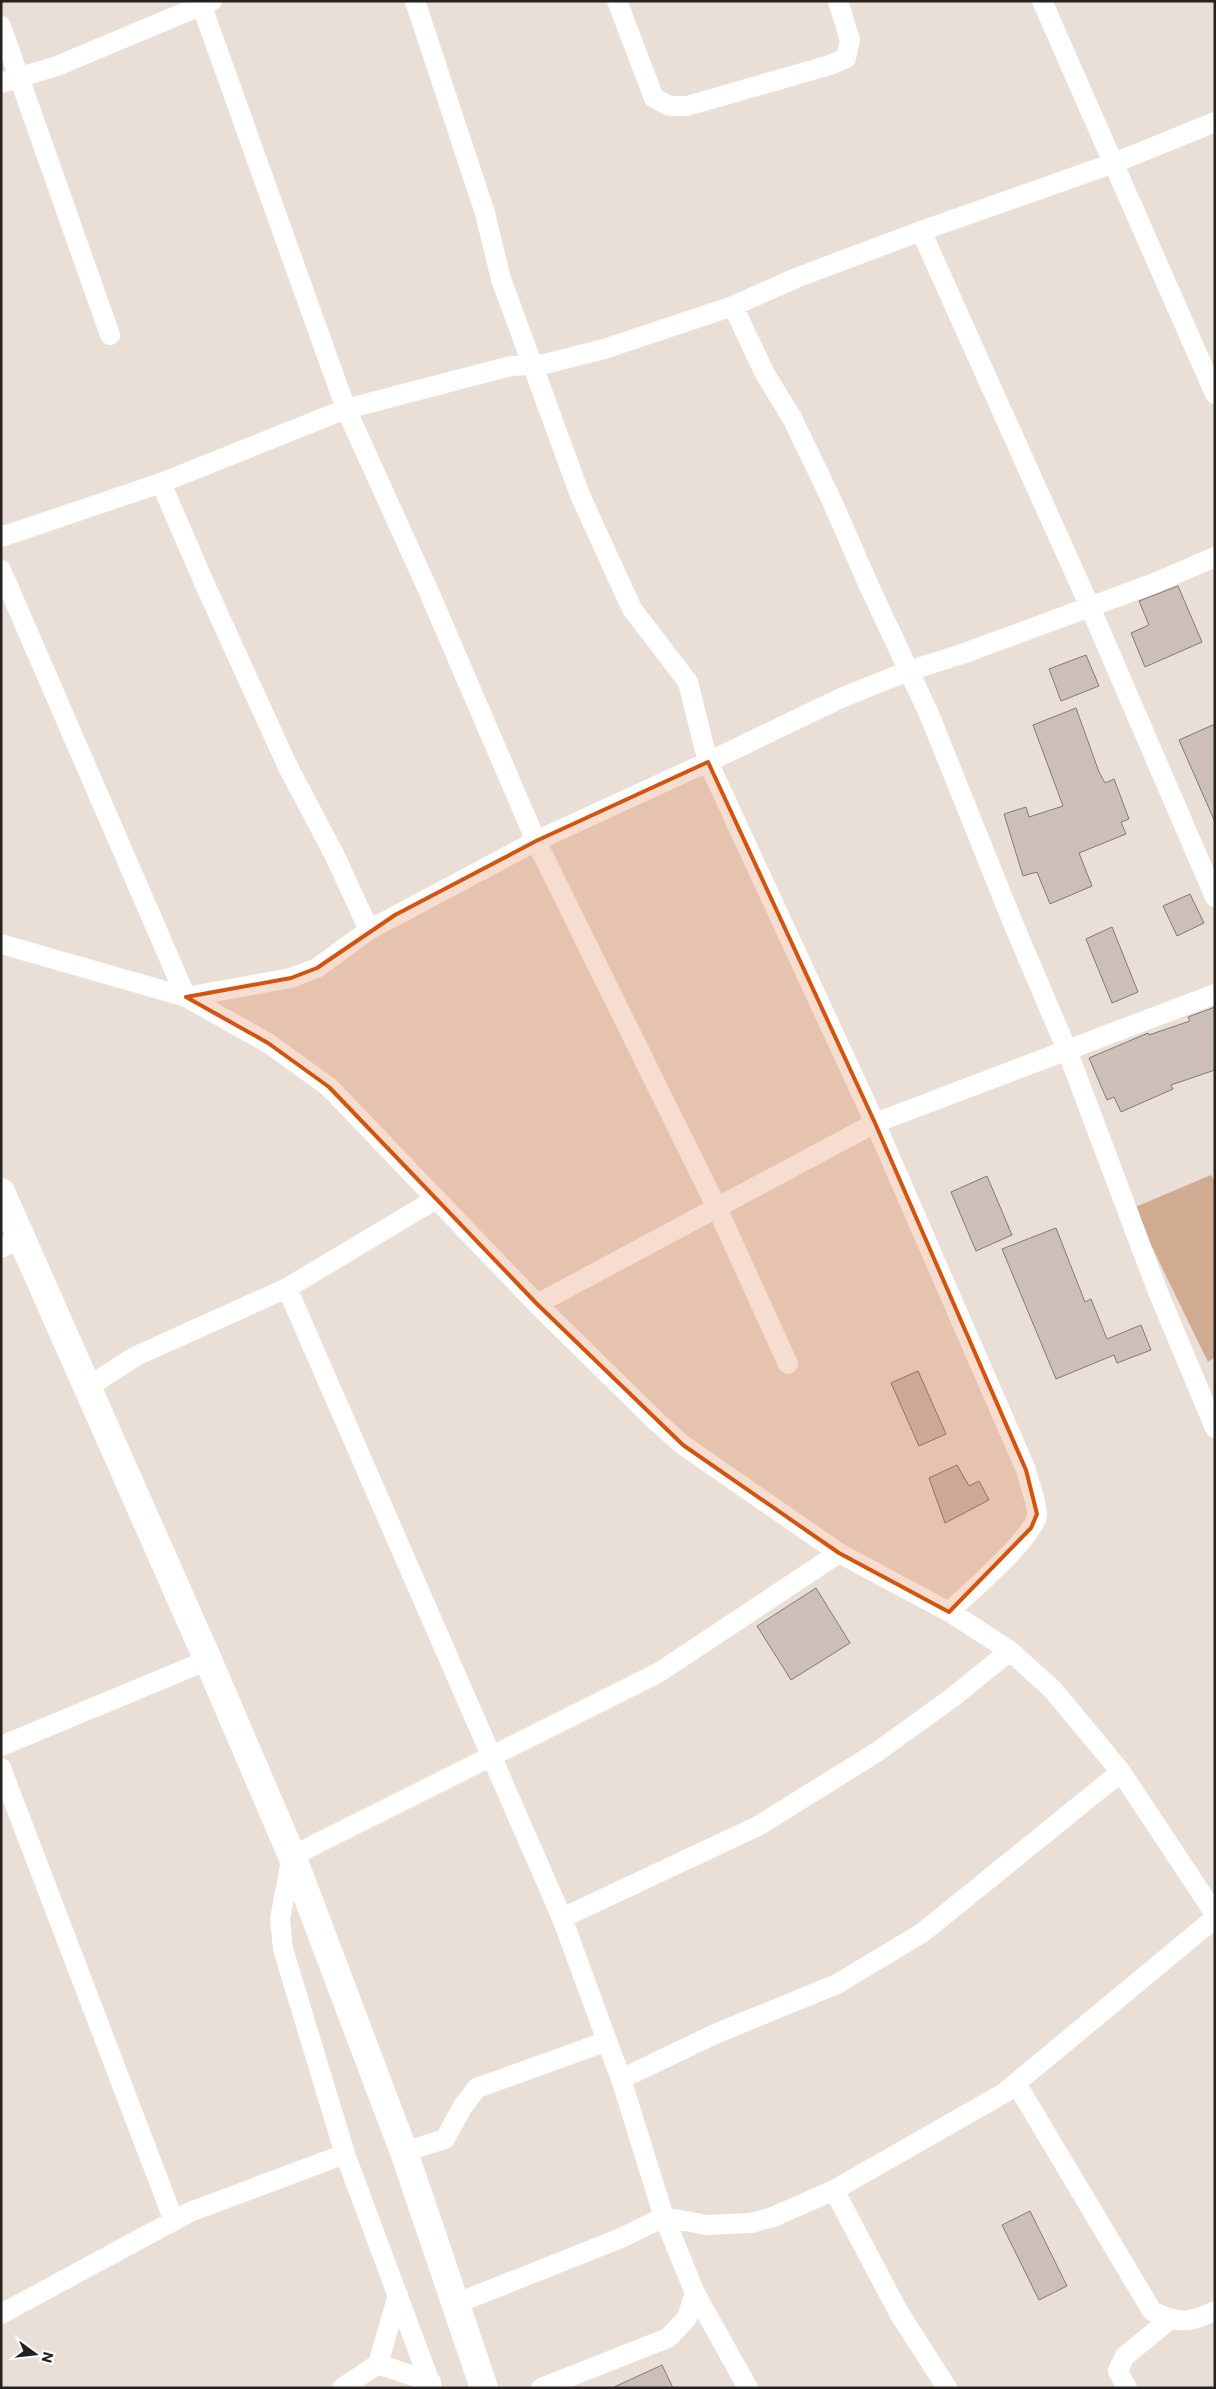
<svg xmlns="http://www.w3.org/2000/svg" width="1216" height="2389" viewBox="0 0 1216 2389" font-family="Commissioner,sans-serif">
<rect width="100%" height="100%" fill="#eadfd7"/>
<!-- green -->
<path fill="#d0aa91" d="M 1211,1175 L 1215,1182 L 1215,1357 L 1208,1362 L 1133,1208 Z"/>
<!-- building -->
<path fill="#cbbfb8" stroke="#857a73" d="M 1178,586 L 1202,642 L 1145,667 L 1131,633 L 1149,625 L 1139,601 Z
M 1086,655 L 1099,686 L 1061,701 L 1049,669 Z
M 1076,708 L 1099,772 L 1105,783 L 1114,779 L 1129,819 L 1121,822 L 1126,834 L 1079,853 L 1092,886 L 1050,904 L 1037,872 L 1023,876 L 1004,814 L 1026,807 L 1029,817 L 1063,806 L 1033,725 Z
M 1215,724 L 1215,822 L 1179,740 Z
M 1190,894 L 1204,923 L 1177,936 L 1163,906 Z
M 1112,927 L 1138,992 L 1112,1003 L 1086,939 Z
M 1215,1007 L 1215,1070 L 1171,1085 L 1173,1089 L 1121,1112 L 1114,1097 L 1107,1100 L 1089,1058 L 1148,1033 L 1149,1035 L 1190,1021 L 1188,1017 Z
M 987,1176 L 1012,1235 L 976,1251 L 951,1192 Z
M 1056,1228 L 1085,1302 L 1091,1299 L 1107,1339 L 1141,1325 L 1151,1350 L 1117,1363 L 1114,1355 L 1056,1379 L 1002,1249 Z
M 918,1371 L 946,1434 L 919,1446 L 891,1383 Z
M 957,1465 L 969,1486 L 979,1481 L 989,1500 L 945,1523 L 929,1478 Z
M 816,1588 L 850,1643 L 791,1680 L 757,1626 Z
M 1030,2211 L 1067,2286 L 1039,2300 L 1002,2225 Z
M 662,2365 L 673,2388 L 612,2388 Z"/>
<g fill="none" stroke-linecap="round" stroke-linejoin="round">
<!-- street -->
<path stroke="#fff" stroke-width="20" d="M 200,1 L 346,409 L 429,592 L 536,841 L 717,1208 L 788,1364
M 415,1 L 485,213 L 501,279 L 580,495 L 632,609 L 688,682 L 708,762 L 875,1123 L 1026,1470 C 1028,1480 1038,1505 1037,1515 C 1033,1539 968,1593 949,1612
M 617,1 L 654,98 L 670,106 L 687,106 L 830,65 L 846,58 L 850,40 L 838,1
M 1042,1 L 1215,394
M 1,26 L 110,335
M 1,83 L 57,66 L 212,1
M 921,231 L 1090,607 L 1215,897
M 733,306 L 765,374 L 792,418 L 831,499 L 869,586 L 929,714 L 1015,928 L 1067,1050 L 1158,1292 L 1215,1428
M 161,483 L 206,587 L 288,767 L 334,854 L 369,930
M 1,537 L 161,483 L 346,409 L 511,366 L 545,364 L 604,349 L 733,306 L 796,278 L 921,231 L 1114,163 L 1215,122
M 1,570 L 186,997 L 291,978 L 317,968 L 369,930 L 536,841 L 708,762 L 841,698 L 908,671 L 962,654 L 1152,584 L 1215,557
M 1,944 L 186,997 L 268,1043 L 329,1087 L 537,1304 L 656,1421 L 683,1445 L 839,1553 L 953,1614 L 1010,1651 L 1053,1690 L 1121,1772 L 1215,1914
M 1,1248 L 22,1238
M 287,1288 L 562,1918 L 621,2079 L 664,2217 L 695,2293 L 687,2318 L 668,2338 L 541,2388
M 537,1304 L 875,1123 L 1215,994
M 88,1387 L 136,1356 L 287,1288 L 436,1199
M 1,1746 L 208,1660
M 1,1768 L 174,2221
M 562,1918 L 758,1826 L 877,1752 L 953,1697 L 1010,1651
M 621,2079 L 715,2034 L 837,1984 L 922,1933 L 1121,1772
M 1016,2083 L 1152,2311 C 1177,2324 1190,2323 1215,2311
M 404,2152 L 445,2139 L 463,2106 L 477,2088 L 607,2041
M 834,2190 L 899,2313 L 947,2388
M 695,2293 L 748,2388
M 455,2304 L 621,2238 L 664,2217 L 707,2225 L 751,2223 L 773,2217 L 834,2190 L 1004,2093 L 1215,1918
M 1,2314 L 190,2212 L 345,2154
M 378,2364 L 431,2382
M 342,2388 L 378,2364 L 398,2295
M 432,2388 L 345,2154 L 283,1949 L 280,1919 L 292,1856 L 658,1673 L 839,1553
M 1127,2388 L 1118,2371 L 1125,2356 L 1169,2320"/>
<!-- secondary -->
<path stroke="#fff" stroke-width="28" d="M 1,1192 L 208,1660 L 292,1856 L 404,2152 L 484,2388"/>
</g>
<!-- marked area -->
<path fill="#d4530e" fill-opacity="0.2" stroke="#d4530e" stroke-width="4" stroke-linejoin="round" d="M 708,762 L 875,1123 L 1026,1470 L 1037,1514 L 1031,1528 L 949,1612 L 839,1553 L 683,1445 L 537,1304 L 329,1087 L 268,1043 L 186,997 L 291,978 L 317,968 L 395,915 L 536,841 Z"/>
<!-- border -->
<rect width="1216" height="2389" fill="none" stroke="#25211e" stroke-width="5"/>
<!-- north arrow -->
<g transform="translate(35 2354) rotate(105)" stroke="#ffffff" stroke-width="4" paint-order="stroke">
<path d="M0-4L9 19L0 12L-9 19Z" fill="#25211e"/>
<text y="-8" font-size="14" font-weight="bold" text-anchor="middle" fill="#25211e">N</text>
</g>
</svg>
